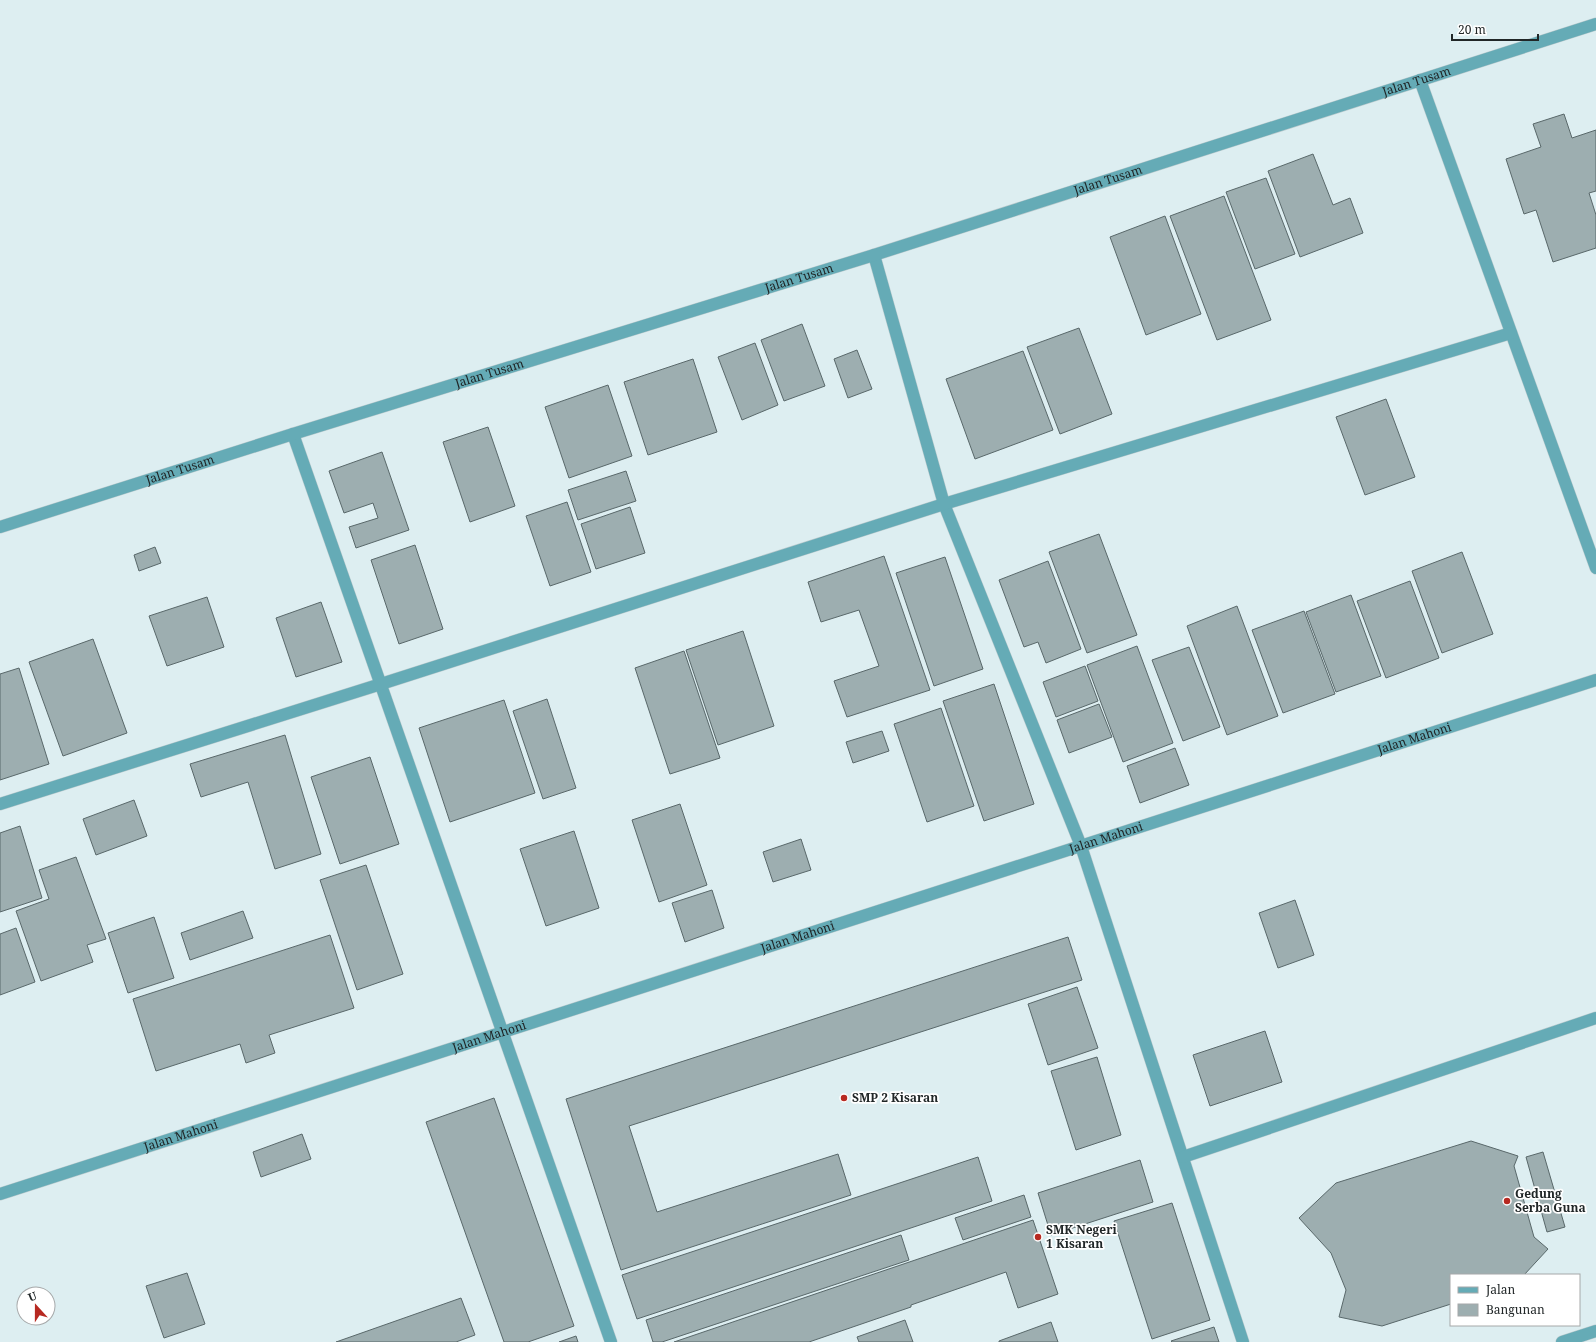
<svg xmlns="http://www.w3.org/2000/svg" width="1596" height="1342" viewBox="0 0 1596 1342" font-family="'Noto Serif',serif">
<rect width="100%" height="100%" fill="#ddeef1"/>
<!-- building -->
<path fill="#9daeb0" stroke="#59686a" d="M 1564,114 L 1572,138 L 1596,130 L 1596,191 L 1589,193 L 1596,215 L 1596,248 L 1553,262 L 1536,210 L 1524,214 L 1506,159 L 1541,147 L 1533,124 Z
M 1313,154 L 1333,205 L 1350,198 L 1363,233 L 1300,257 L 1268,171 Z
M 1266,178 L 1295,254 L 1255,269 L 1226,192 Z
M 1224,196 L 1271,320 L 1217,340 L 1170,216 Z
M 1165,216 L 1201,314 L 1146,335 L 1110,237 Z
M 802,324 L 825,386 L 784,401 L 761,340 Z
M 1079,328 L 1112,414 L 1060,434 L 1027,347 Z
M 755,343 L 778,405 L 742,420 L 718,357 Z
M 857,350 L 872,389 L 848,398 L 834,359 Z
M 1023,351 L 1053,430 L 975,459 L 946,379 Z
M 693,359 L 717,432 L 648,455 L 624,382 Z
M 608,385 L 632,456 L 569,478 L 545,407 Z
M 1386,399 L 1415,477 L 1365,495 L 1336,417 Z
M 488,427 L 515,506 L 470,522 L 443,442 Z
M 382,452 L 409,530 L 356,548 L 349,527 L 378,518 L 373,503 L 344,513 L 329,471 Z
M 626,471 L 636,501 L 578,520 L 568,490 Z
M 567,502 L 591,572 L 550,586 L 526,516 Z
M 630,507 L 645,553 L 596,569 L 581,524 Z
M 1099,534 L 1137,635 L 1087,653 L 1049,552 Z
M 415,545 L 443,629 L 399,644 L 371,560 Z
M 155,547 L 161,563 L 139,571 L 134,555 Z
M 1462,552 L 1493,634 L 1442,653 L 1412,571 Z
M 884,556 L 930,690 L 847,717 L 834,681 L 879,666 L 859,610 L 821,622 L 808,582 Z
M 945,557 L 983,669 L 934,686 L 896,573 Z
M 1048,561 L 1081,649 L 1046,663 L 1038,642 L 1024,647 L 999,580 Z
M 1410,581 L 1439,658 L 1386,678 L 1357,601 Z
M 1351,595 L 1381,676 L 1336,692 L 1306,612 Z
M 207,597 L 224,647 L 167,666 L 149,616 Z
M 321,602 L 342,662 L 296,677 L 276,618 Z
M 1237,606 L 1278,716 L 1227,735 L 1187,626 Z
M 1304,611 L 1335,694 L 1283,713 L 1252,630 Z
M 743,631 L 774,726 L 718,745 L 686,650 Z
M 93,639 L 127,733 L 63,756 L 29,662 Z
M 1137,646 L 1173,743 L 1123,762 L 1087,665 Z
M 1189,647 L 1220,727 L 1183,741 L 1152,660 Z
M 684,651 L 720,758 L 670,774 L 635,668 Z
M 1085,666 L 1098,701 L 1056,717 L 1043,682 Z
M 19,668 L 49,764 L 0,780 L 0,674 Z
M 994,684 L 1034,804 L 984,821 L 943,701 Z
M 547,699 L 576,788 L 543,799 L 513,711 Z
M 504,700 L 535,793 L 450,822 L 419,728 Z
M 1099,704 L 1112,737 L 1069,753 L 1057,720 Z
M 941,708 L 974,806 L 927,822 L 894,724 Z
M 882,731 L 889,751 L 853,763 L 846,742 Z
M 285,735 L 321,854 L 275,869 L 248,782 L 201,797 L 190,764 Z
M 1175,748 L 1189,785 L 1140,803 L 1127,766 Z
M 370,757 L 399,844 L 340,864 L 311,777 Z
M 134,800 L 147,836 L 96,855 L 83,819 Z
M 680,804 L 707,885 L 659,902 L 632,820 Z
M 20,826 L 42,898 L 0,912 L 0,833 Z
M 574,831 L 599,908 L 546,926 L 520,849 Z
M 801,839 L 811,870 L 773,882 L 763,852 Z
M 76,857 L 106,939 L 87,945 L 93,962 L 41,981 L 16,911 L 49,899 L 39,870 Z
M 366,865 L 403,974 L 357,990 L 320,880 Z
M 712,890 L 724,928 L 685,942 L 672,903 Z
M 1295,900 L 1314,955 L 1278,968 L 1259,913 Z
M 243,911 L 253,938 L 190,960 L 181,933 Z
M 154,917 L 174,978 L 128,993 L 108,933 Z
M 16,928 L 35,982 L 0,995 L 0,934 Z
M 330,935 L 354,1008 L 269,1035 L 275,1053 L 246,1063 L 240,1044 L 156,1071 L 133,999 Z
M 1068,937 L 1082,980 L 629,1126 L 657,1212 L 838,1154 L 851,1195 L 621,1270 L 566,1099 Z
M 1077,987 L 1098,1048 L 1048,1065 L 1028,1004 Z
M 1265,1031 L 1282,1082 L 1210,1106 L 1193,1055 Z
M 1097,1057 L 1121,1135 L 1076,1150 L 1051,1071 Z
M 494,1098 L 574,1326 L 528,1342 L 504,1342 L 426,1122 Z
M 302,1134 L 311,1159 L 261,1177 L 253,1152 Z
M 1471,1141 L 1518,1156 L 1514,1166 L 1534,1237 L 1548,1249 L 1524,1275 L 1451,1275 L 1451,1304 L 1382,1326 L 1339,1317 L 1346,1290 L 1331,1253 L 1299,1218 L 1336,1183 Z
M 1543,1152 L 1565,1227 L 1547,1232 L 1526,1157 Z
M 978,1157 L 992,1201 L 637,1319 L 622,1275 Z
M 1140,1160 L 1153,1202 L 1051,1235 L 1038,1193 Z
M 1024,1195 L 1031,1217 L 963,1240 L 955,1218 Z
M 1172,1203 L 1210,1320 L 1152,1339 L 1114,1221 Z
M 1033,1220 L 1058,1294 L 1018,1308 L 1006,1272 L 911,1305 L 911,1307 L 809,1342 L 674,1342 Z
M 901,1235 L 909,1260 L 662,1342 L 653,1342 L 646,1320 Z
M 187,1273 L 205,1324 L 164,1338 L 146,1286 Z
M 461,1298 L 475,1335 L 456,1342 L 336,1342 Z
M 905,1320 L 913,1342 L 859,1342 L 857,1337 Z
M 1051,1322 L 1058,1342 L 999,1342 L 999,1341 Z
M 1214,1327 L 1219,1342 L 1172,1342 L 1171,1341 Z
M 576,1336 L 578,1342 L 559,1342 Z"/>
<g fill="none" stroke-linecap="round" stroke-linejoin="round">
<defs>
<g id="minor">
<path d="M 1420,80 L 1596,568"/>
<path d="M 874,255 L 944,504 L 1081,846 L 1243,1342"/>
<path d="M 293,434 L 611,1342"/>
<path id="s1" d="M 0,527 L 293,434 L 874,255 L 1596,24"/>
<path d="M 0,804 L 381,684 L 944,504 L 1511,333"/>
<path d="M 1183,1157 L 1596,1018"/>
<path id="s2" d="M 0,1194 L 1596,680"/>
<path d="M 1562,1342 L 1596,1331"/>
</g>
</defs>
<!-- minor casing -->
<use href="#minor" stroke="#bbcacd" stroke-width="13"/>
<!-- minor -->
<use href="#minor" stroke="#65abb6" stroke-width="12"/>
</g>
<!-- markers -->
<g fill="#b72921" stroke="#fff" stroke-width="1.5">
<circle cx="844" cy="1098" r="4"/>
<circle cx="1507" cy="1201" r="4"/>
<circle cx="1038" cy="1237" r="4"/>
</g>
<g text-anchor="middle" stroke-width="3.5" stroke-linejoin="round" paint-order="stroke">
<!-- street labels -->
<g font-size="12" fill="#202627" stroke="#fff">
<text dy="4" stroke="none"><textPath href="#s1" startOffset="1485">Jalan Tusam</textPath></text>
<text dy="4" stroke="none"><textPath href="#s1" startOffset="1161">Jalan Tusam</textPath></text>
<text dy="4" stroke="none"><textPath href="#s1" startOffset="837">Jalan Tusam</textPath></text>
<text dy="4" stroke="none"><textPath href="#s1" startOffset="513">Jalan Tusam</textPath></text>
<text dy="4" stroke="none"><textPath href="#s1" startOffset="189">Jalan Tusam</textPath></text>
<text dy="4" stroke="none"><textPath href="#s2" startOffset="1486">Jalan Mahoni</textPath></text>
<text dy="4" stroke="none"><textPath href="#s2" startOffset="1162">Jalan Mahoni</textPath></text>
<text dy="4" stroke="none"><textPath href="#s2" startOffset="838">Jalan Mahoni</textPath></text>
<text dy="4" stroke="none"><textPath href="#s2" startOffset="514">Jalan Mahoni</textPath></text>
<text dy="4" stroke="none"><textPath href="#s2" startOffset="190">Jalan Mahoni</textPath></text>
</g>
<!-- poi labels -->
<g font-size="12" font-weight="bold" fill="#202627" stroke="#fff" text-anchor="start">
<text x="852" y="1102">SMP 2 Kisaran</text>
<text x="1515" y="1198">Gedung<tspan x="1515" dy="14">Serba Guna</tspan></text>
<text x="1046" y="1234">SMK Negeri<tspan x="1046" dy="14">1 Kisaran</tspan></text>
</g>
</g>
<!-- legend -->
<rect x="1450" y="1274" width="130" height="52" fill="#ffffff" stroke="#a6a8a9"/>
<rect x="1458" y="1287" width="20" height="6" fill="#65abb6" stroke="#a6a8a9"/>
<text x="1486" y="1294" font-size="12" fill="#202627">Jalan</text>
<rect x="1458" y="1304" width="20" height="12" fill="#9daeb0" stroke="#a6a8a9"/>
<text x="1486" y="1314" font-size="12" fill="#202627">Bangunan</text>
<!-- north arrow -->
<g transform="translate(36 1306) rotate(339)"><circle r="19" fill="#ffffff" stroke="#a6a8a9"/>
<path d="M0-3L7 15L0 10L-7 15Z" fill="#b72921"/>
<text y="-6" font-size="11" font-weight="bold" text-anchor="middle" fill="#202627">U</text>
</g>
<!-- scale -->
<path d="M1452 34v6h86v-6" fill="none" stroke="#202627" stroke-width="2"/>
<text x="1458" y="34" font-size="12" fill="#202627" stroke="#ffffff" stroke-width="3" paint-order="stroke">20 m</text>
</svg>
